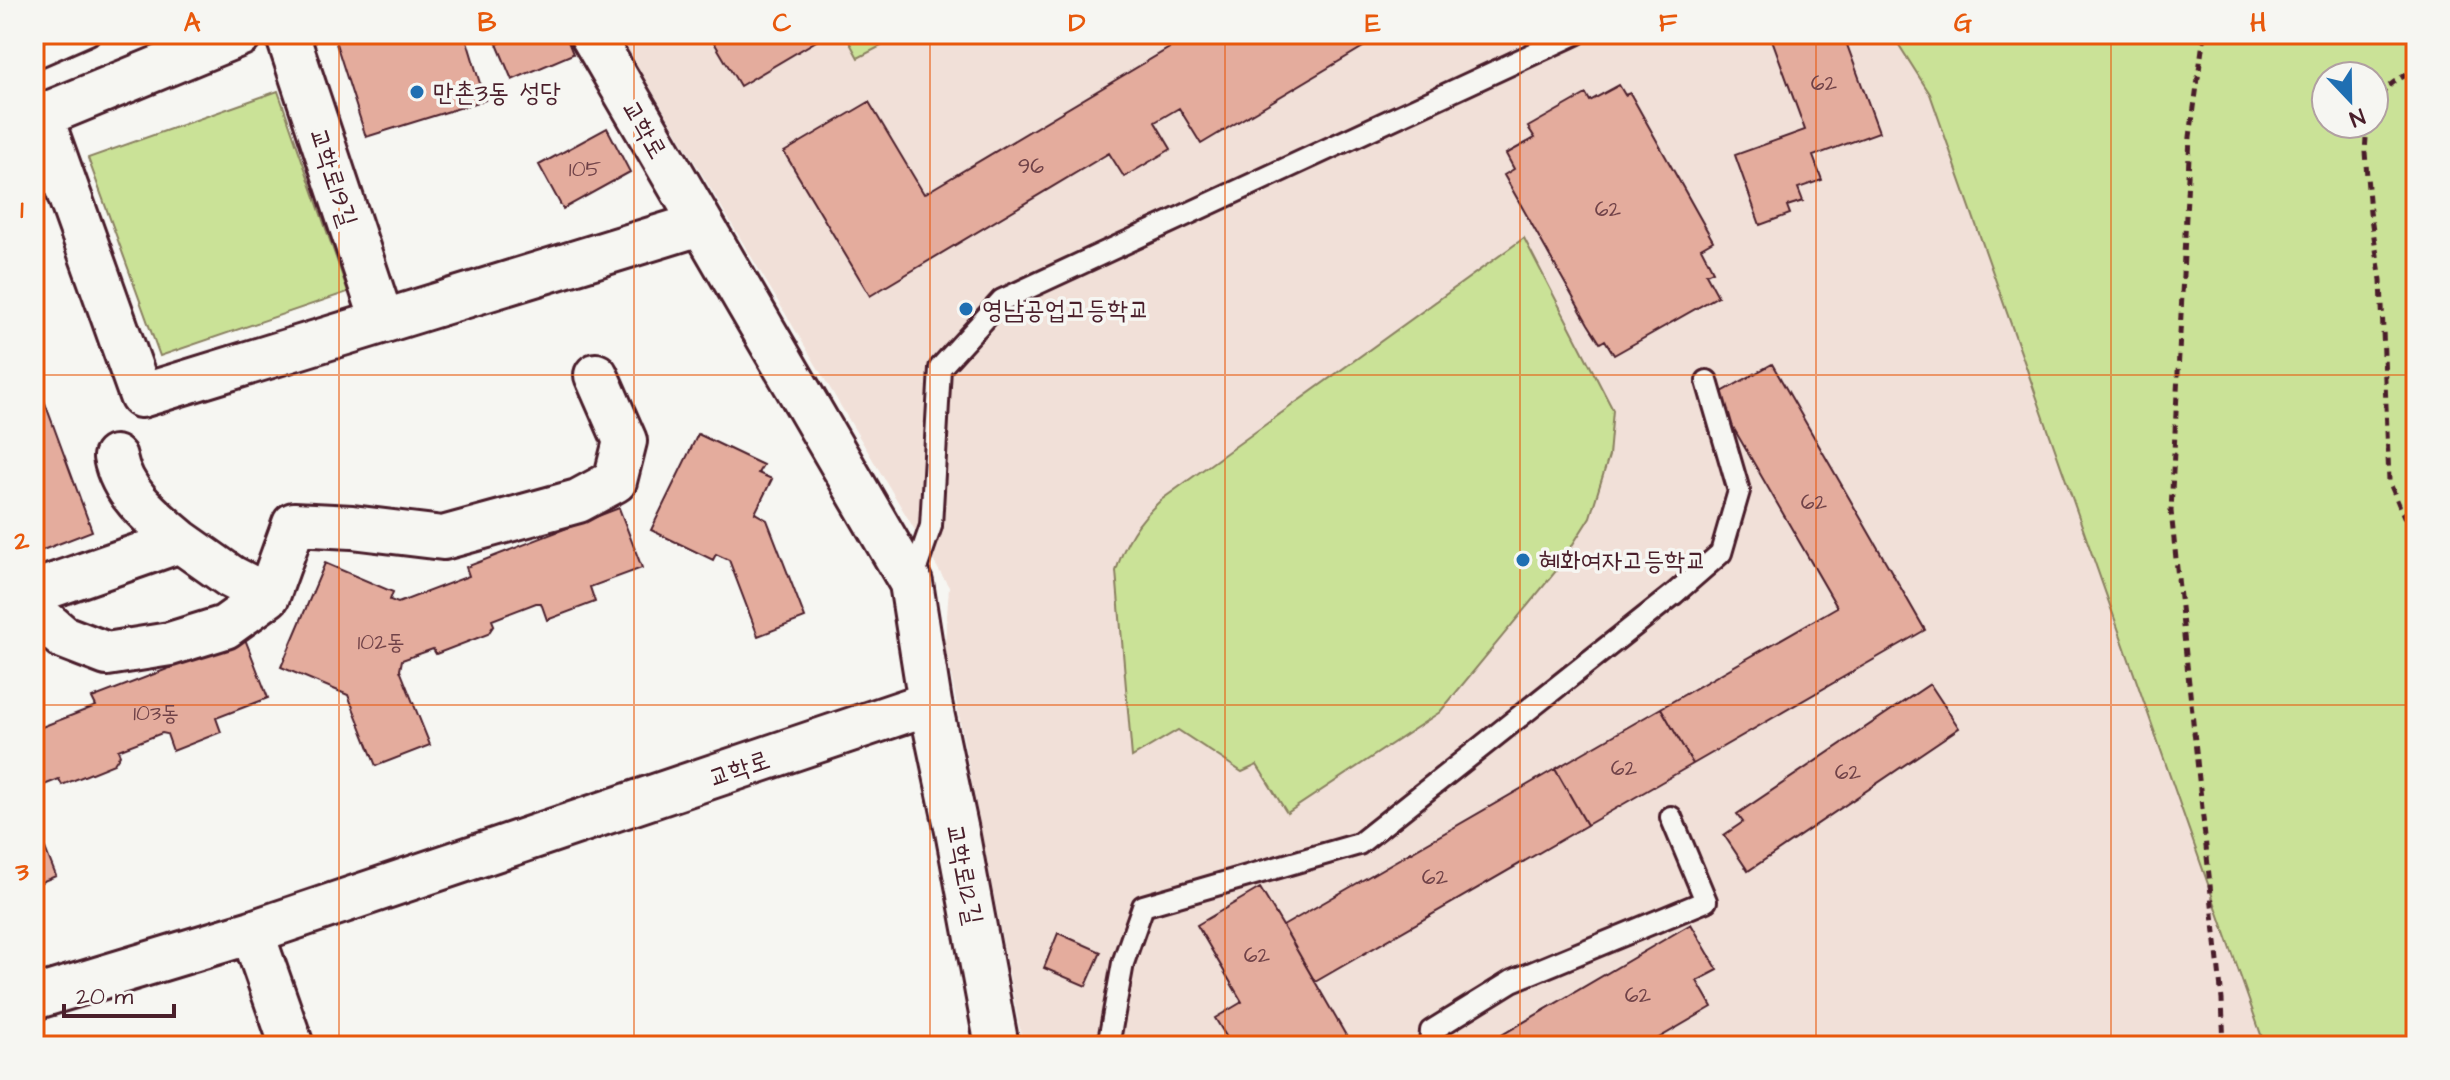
<svg xmlns="http://www.w3.org/2000/svg" width="2450" height="1080" viewBox="0 0 2450 1080" font-family="'Architects Daughter','Poor Story',sans-serif">
<rect width="100%" height="100%" fill="#f6f6f2"/>
<filter id="ink" filterUnits="userSpaceOnUse"><feTurbulence type="fractalNoise" baseFrequency=".0125" numOctaves="2"/><feDisplacementMap in="SourceGraphic" scale="16" xChannelSelector="R" yChannelSelector="G"/><feConvolveMatrix kernelMatrix="1 2 1 2 8 2 1 2 1" color-interpolation-filters="sRGB"/></filter>
<g filter="url(#ink)">
<!-- built -->
<path fill="#f1e0d8" d="M 618,34 L 1892,34 L 1930,94 L 2265,1046 L 1023,1046 L 945,644 L 949,587 Z"/>
<!-- green -->
<path fill="#cae297" stroke="#8a8061" stroke-width="2" fill-rule="evenodd" d="M 845,34 L 904,34 L 858,58 Z
M 1892,34 L 2416,34 L 2416,1046 L 2265,1046 L 1930,94 ZM 2374,76 L 2374,124 L 2326,124 L 2326,76 Z
M 278,91 L 348,292 L 160,356 L 88,158 Z
M 1524,238 L 1613,410 L 1609,456 L 1590,517 L 1556,571 L 1440,712 L 1287,813 L 1257,765 L 1242,772 L 1178,730 L 1132,757 L 1116,571 C 1125,542 1138,521 1161,500 Z"/>
<!-- building -->
<path fill="#e4ac9d" stroke="#4a1f2b" stroke-width="2" d="M 333,34 L 465,34 L 485,100 L 366,137 Z
M 521,34 L 565,34 L 573,54 L 512,80 L 497,44 Z
M 709,34 L 828,34 L 740,86 Z
M 1193,34 L 1383,35 L 1201,144 L 1179,108 L 1155,122 L 1171,149 L 1124,177 L 1109,153 L 870,296 L 784,152 L 869,102 L 924,194 Z
M 1770,34 L 1843,34 L 1879,132 L 1813,156 L 1822,180 L 1798,188 L 1803,201 L 1787,206 L 1790,214 L 1760,225 L 1735,155 L 1805,130 Z
M 1619,85 L 1625,95 L 1630,93 L 1713,241 L 1701,248 L 1713,271 L 1706,274 L 1718,296 L 1614,355 L 1605,340 L 1600,343 L 1588,324 L 1504,175 L 1514,169 L 1506,154 L 1535,138 L 1528,127 L 1586,94 L 1590,101 Z
M 607,128 L 630,172 L 563,209 L 539,165 Z
M 1772,364 L 1925,630 L 1693,764 L 1661,708 L 1837,607 L 1715,396 Z
M 41,392 L 92,531 L 35,553 L 34,394 Z
M 698,434 L 763,465 L 758,473 L 772,479 L 755,513 L 767,520 L 805,618 L 758,636 L 729,560 L 716,554 L 713,560 L 651,530 Z
M 619,508 L 642,568 L 590,587 L 595,602 L 547,620 L 541,603 L 536,603 L 492,620 L 494,625 L 488,634 L 436,654 L 433,649 L 402,660 L 400,670 L 430,745 L 376,766 L 348,695 L 281,667 L 325,563 L 393,592 L 390,600 L 398,603 L 469,576 L 466,567 Z
M 245,639 L 268,698 L 216,718 L 221,732 L 173,751 L 167,734 L 162,733 L 118,750 L 120,755 L 114,764 L 62,785 L 59,779 L 34,789 L 34,730 L 96,706 L 92,698 Z
M 1930,684 L 1959,728 L 1748,871 L 1724,835 L 1743,822 L 1737,814 Z
M 1661,708 L 1693,764 L 1587,825 L 1555,769 Z
M 1555,769 L 1587,825 L 1315,982 L 1283,926 Z
M 34,820 L 56,876 L 34,885 Z
M 1260,888 L 1283,926 L 1352,1046 L 1232,1046 L 1215,1018 L 1242,1002 L 1197,925 Z
M 1691,924 L 1718,970 L 1697,981 L 1712,1007 L 1645,1046 L 1483,1046 Z
M 1058,933 L 1101,952 L 1086,986 L 1044,968 Z"/>
<g fill="none" stroke-linecap="round" stroke-linejoin="round">
<defs>
<path id="service" d="M 34,58 L 89,34
M 911,583 L 931,526 L 940,368 L 1002,300 L 1576,34
M 1108,1046 L 1123,963 L 1143,906 L 1359,844 L 1674,594 L 1721,553 L 1739,491 L 1707,381
M 1430,1046 L 1431,1031 L 1512,981 L 1706,901 L 1671,817"/>
<path id="minor" d="M 287,34 L 382,320
M 591,34 L 911,583 L 930,703 L 957,831 L 997,1046
M 41,116 L 141,396 L 700,224
M 34,119 L 241,34
M 180,541 L 231,577 L 268,596 L 294,524 L 352,527 L 443,538 L 578,501 L 615,481 L 625,441 L 596,375
M 34,592 L 180,541 C 153,518 122,494 115,457
M 34,612 L 63,637 L 107,654 L 170,644 L 225,627 L 268,596
M 252,932 L 292,1046
M 34,998 L 252,932 L 930,703"/>
</defs>
<!-- service casing -->
<use href="#service" stroke="#4a1f2b" stroke-width="26"/>
<!-- minor casing -->
<use href="#minor" stroke="#4a1f2b" stroke-width="48"/>
<!-- path -->
<path stroke="#4a1f2b" stroke-width="5" stroke-dasharray="8 6" stroke-linecap="butt" d="M 2204,34 L 2190,137 L 2171,511 L 2222,1000 L 2224,1046
M 2374,109 C 2384,86 2394,80 2416,71
M 2367,124 L 2365,152 L 2370,212 L 2381,280 L 2389,481 L 2416,545"/>
<!-- service -->
<use href="#service" stroke="#f6f6f2" stroke-width="20"/>
<!-- minor -->
<use href="#minor" stroke="#f6f6f2" stroke-width="42"/>
</g>
</g>
<!-- grid -->
<path fill="none" stroke="#e8590c" stroke-width="2" stroke-opacity="0.55" d="M 339,34 L 339,1046M 634,34 L 634,1046M 930,34 L 930,1046M 1225,34 L 1225,1046M 1520,34 L 1520,1046M 1816,34 L 1816,1046M 2111,34 L 2111,1046M 34,375 L 2416,375M 34,705 L 2416,705"/>
<!-- markers -->
<g fill="#1f6fb2" stroke="#f6f6f2" stroke-width="3">
<circle cx="417" cy="92" r="8"/>
<circle cx="966" cy="309" r="8"/>
<circle cx="1523" cy="560" r="8"/>
</g>
<g text-anchor="middle" stroke-width="7" stroke-linejoin="round" paint-order="stroke">
<!-- number labels -->
<g font-size="22" fill="#704248">
<text x="1824" y="90">62</text>
<text x="1031" y="173">96</text>
<text x="585" y="176">105</text>
<text x="1608" y="216">62</text>
<text x="1814" y="509">62</text>
<text x="381" y="649">102동</text>
<text x="156" y="720">103동</text>
<text x="1624" y="775">62</text>
<text x="1848" y="779">62</text>
<text x="1435" y="884">62</text>
<text x="1257" y="962">62</text>
<text x="1638" y="1002">62</text>
</g>
<!-- poi labels -->
<g font-size="26" fill="#4a1f2b" stroke="#f6f6f2" text-anchor="start">
<text x="433" y="101">만촌3동 성당</text>
<text x="982" y="318">영남공업고등학교</text>
<text x="1539" y="569">혜화여자고등학교</text>
</g>
<!-- street labels -->
<g font-size="26" fill="#4a1f2b" stroke="#f6f6f2">
<text transform="translate(645 129) rotate(60)" y="9">교학로</text>
<text transform="translate(334 177) rotate(72)" y="9">교학로19길</text>
<text transform="translate(739 768) rotate(-19)" y="9">교학로</text>
<text transform="translate(965 874) rotate(79)" y="9">교학로12길</text>
</g>
</g>
<!-- margin -->
<rect width="2450" height="1080" fill="none" stroke="#f6f6f2" stroke-width="88"/>
<!-- north arrow -->
<g transform="translate(2350 100) rotate(158)"><circle r="38" fill="#f6f6f2" stroke="#b1a0a2" stroke-width="2"/>
<path d="M0-6L14 30L0 20L-14 30Z" fill="#1f6fb2"/>
<text y="-12" font-size="22" font-weight="bold" text-anchor="middle" fill="#4a1f2b">N</text>
</g>
<!-- scale -->
<path d="M64 1004v12h110v-12" fill="none" stroke="#4a1f2b" stroke-width="4"/>
<text x="76" y="1004" font-size="24" fill="#4a1f2b" stroke="#f6f6f2" stroke-width="6" paint-order="stroke">20 m</text>
<rect x="44" y="44" width="2362" height="992" fill="none" stroke="#e8590c" stroke-width="3"/>
<g font-size="26" text-anchor="middle" font-weight="bold" fill="#e8590c">
<text x="192" y="31">A</text>
<text x="487" y="31">B</text>
<text x="782" y="31">C</text>
<text x="1077" y="31">D</text>
<text x="1373" y="31">E</text>
<text x="1668" y="31">F</text>
<text x="1963" y="31">G</text>
<text x="2258" y="31">H</text>
<text x="22" y="218">1</text>
<text x="22" y="549">2</text>
<text x="22" y="880">3</text>
</g>
</svg>
